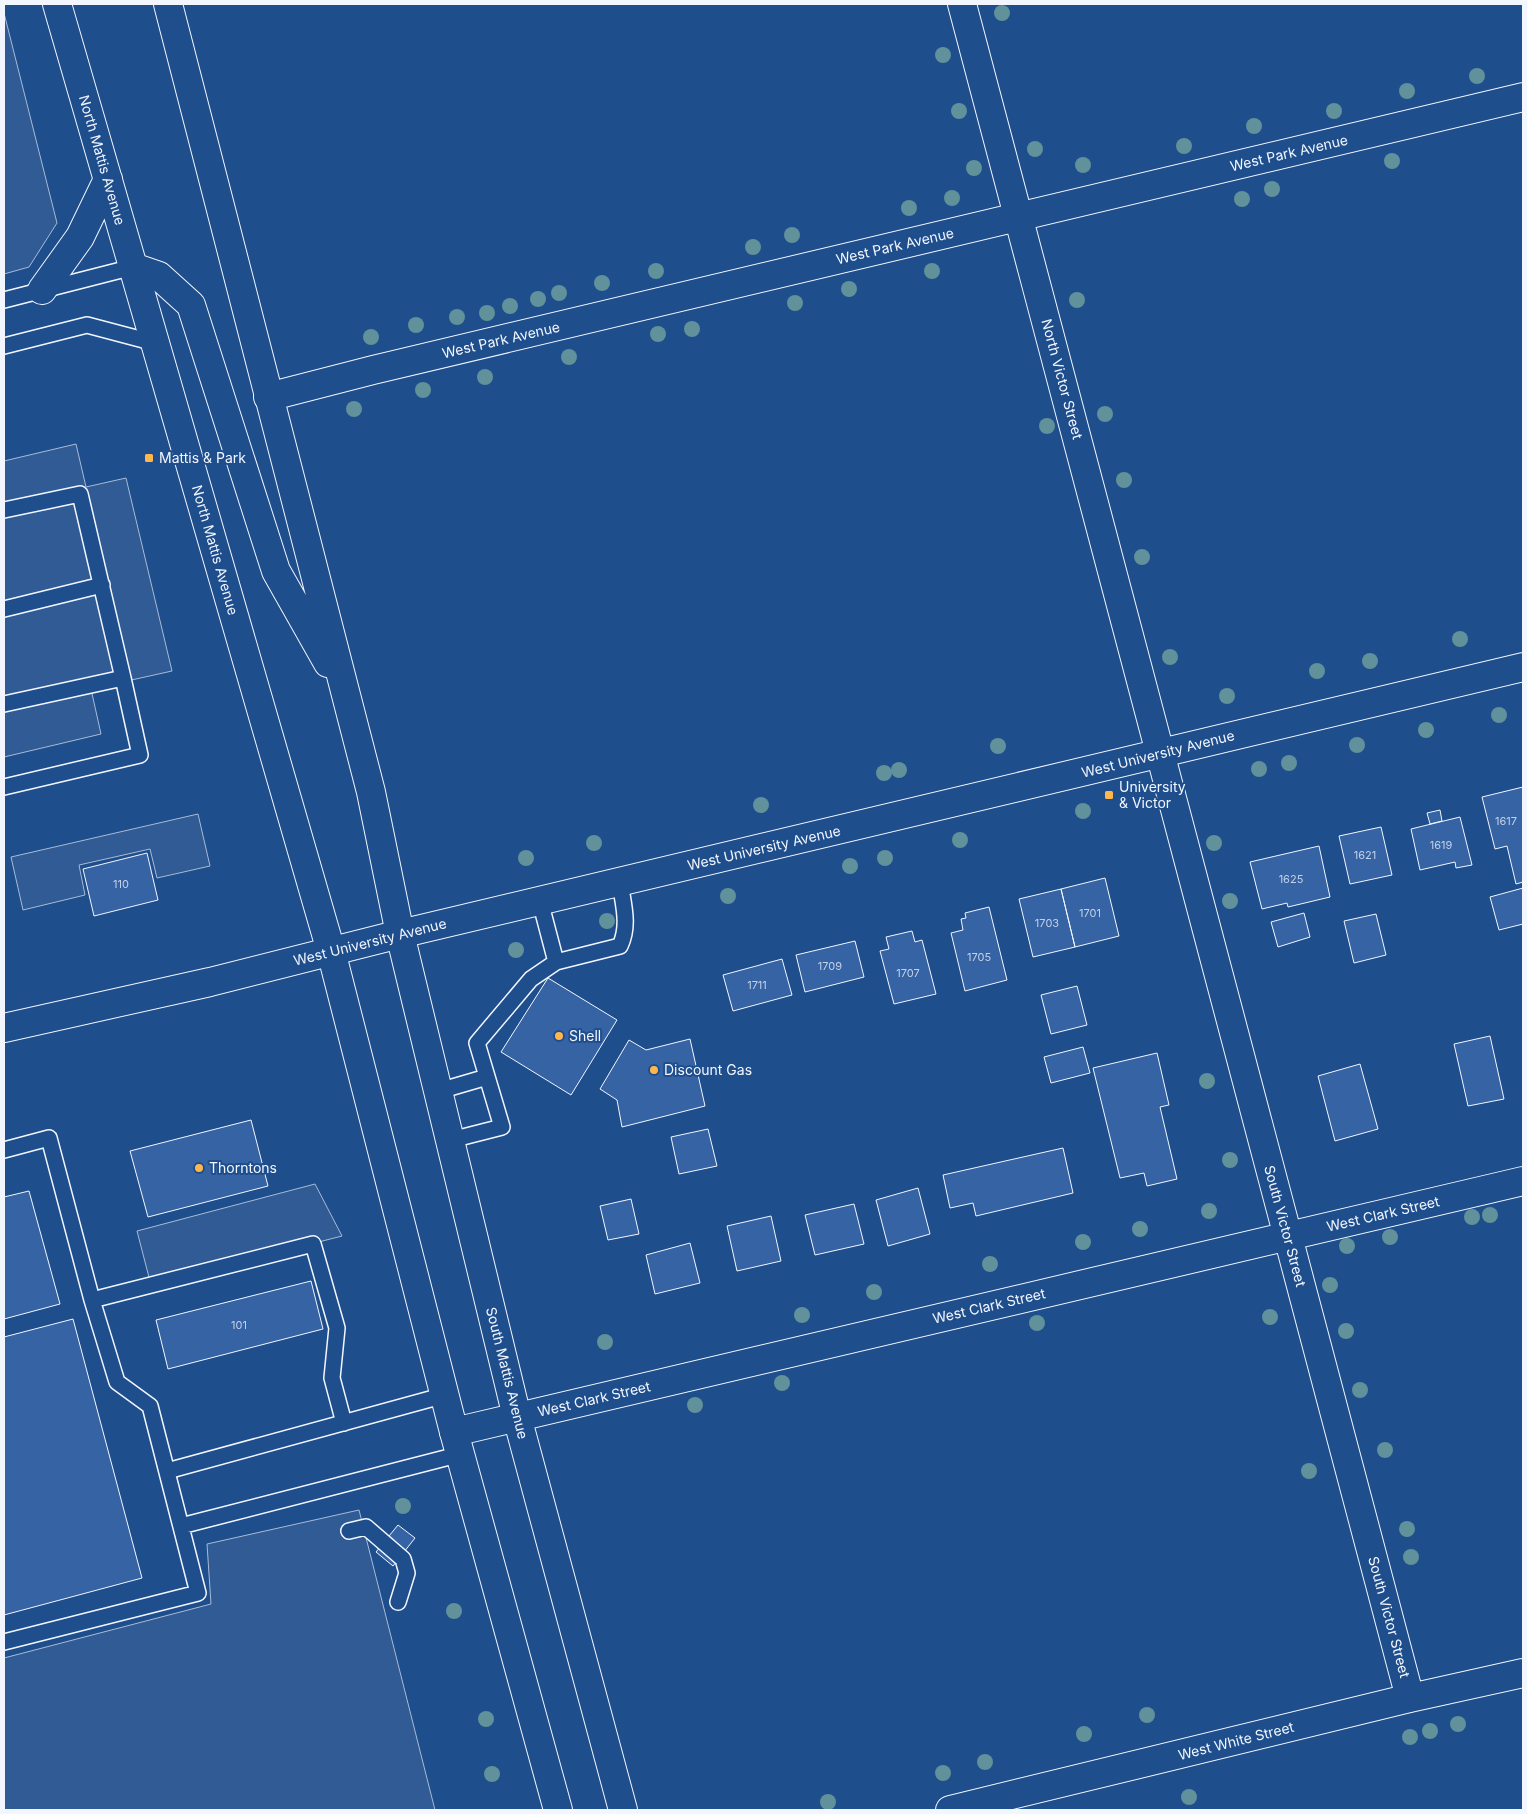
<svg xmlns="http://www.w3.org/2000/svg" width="1527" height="1814" viewBox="0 0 1527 1814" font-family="Inter,sans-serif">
<rect width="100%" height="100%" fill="#1f4e8c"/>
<!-- parking -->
<path fill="#305b95" stroke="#a8bbd7" d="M 4,13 L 57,223 L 29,267 L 4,274 Z
M 76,444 L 86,487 L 126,478 L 172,671 L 91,689 L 101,734 L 4,757 L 4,461 Z
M 198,814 L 210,866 L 157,878 L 150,849 L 79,865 L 85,895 L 23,910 L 11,857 Z
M 315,1184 L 342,1236 L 151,1285 L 137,1231 Z
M 359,1510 L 435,1810 L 4,1810 L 4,1658 L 211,1604 L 207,1544 Z"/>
<!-- building -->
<path fill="#3563a3" stroke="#f2f6ff" d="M 1523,787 L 1523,882 L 1516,884 L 1507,846 L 1495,849 L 1482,797 Z
M 1440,810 L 1442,821 L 1430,824 L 1427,813 Z
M 1460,817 L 1472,865 L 1456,868 L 1455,862 L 1420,870 L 1411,829 Z
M 1381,827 L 1392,875 L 1350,884 L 1339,836 Z
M 1319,846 L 1330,897 L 1288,907 L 1287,903 L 1262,909 L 1250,862 Z
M 147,853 L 158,900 L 94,916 L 83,869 Z
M 1105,878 L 1119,936 L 1075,947 L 1061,889 Z
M 1523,888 L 1523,924 L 1499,930 L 1490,897 Z
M 1061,889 L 1075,947 L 1033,957 L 1019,899 Z
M 989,907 L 1007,980 L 965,991 L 951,933 L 963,930 L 961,919 L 966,918 L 965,913 Z
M 1304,913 L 1310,937 L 1278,947 L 1271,922 Z
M 1376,914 L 1386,955 L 1354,963 L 1344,921 Z
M 912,931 L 915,942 L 922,940 L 936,994 L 894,1004 L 880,951 L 889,949 L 886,937 Z
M 855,941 L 864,977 L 805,992 L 796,955 Z
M 782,959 L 792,995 L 733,1011 L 723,975 Z
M 548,978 L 617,1020 L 571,1095 L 501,1052 Z
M 1077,986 L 1087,1025 L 1051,1034 L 1041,995 Z
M 1490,1036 L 1504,1099 L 1468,1106 L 1454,1044 Z
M 690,1039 L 705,1106 L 622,1127 L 617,1100 L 600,1089 L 629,1040 L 646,1050 Z
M 1083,1047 L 1090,1073 L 1051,1083 L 1044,1057 Z
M 1157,1053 L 1169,1105 L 1160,1107 L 1177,1179 L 1147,1186 L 1144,1173 L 1120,1178 L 1093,1068 Z
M 1360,1064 L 1378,1129 L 1335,1141 L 1318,1076 Z
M 251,1120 L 268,1186 L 148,1217 L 130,1151 Z
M 708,1129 L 717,1166 L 679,1174 L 671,1137 Z
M 1063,1148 L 1073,1193 L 976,1216 L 973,1203 L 950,1208 L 943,1175 Z
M 918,1188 L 930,1234 L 888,1246 L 876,1200 Z
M 29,1191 L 60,1304 L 4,1319 L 4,1197 Z
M 631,1199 L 639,1234 L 608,1240 L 600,1206 Z
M 854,1204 L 864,1244 L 815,1255 L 805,1215 Z
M 771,1216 L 781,1261 L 737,1271 L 727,1226 Z
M 690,1243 L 700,1283 L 655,1294 L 646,1255 Z
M 311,1281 L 323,1329 L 168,1369 L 156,1320 Z
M 73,1319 L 142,1578 L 4,1615 L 4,1337 Z
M 398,1525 L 415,1538 L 393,1566 L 376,1552 Z"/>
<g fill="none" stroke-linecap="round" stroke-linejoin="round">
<defs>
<path id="lane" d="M 4,300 L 133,267
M 4,346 L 87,325 L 155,343
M 4,510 L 80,494 L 123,678 L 4,704
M 4,609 L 102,585
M 4,787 L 140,755 L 123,678
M 556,962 L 620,946 C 630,925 623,904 620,882
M 439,1091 L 487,1077
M 451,1140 L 502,1127 L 477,1043 L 531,979 L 556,962 L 540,901
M 4,1150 L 49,1138 L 92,1300 L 117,1382 L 150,1406 L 198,1593 L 4,1642
M 92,1300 L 313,1244 L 337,1328 L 332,1378 L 344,1423
M 167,1471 L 445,1395
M 181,1526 L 461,1454
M 349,1531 L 366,1527 L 403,1559 L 407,1573 L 398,1602"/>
<path id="street" d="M 962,4 L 1410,1698
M 268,397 L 373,370 L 1523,97
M 454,1432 L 1523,1181
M 950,1810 L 1410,1698 L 1523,1673"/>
<path id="secondary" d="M 57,4 L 331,951 L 454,1432 L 558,1810
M 168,4 L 371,792 L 400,934 L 517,1417 L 623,1810
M 133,267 L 159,276 L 191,305 L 276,571 L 328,663
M 42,290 L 80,237 L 108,179"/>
<path id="primary" d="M 4,1028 L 210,982 L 400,934 L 1523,667"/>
</defs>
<!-- lane casing -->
<use href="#lane" stroke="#f2f6ff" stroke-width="18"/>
<!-- street casing -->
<use href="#street" stroke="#f2f6ff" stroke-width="30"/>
<!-- secondary casing -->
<use href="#secondary" stroke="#f2f6ff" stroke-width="30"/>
<!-- primary casing -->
<use href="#primary" stroke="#f2f6ff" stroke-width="30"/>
<!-- lane -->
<use href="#lane" stroke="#1f4e8c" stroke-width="15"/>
<!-- street -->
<use href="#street" stroke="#1f4e8c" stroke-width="28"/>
<!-- secondary -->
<use href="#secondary" stroke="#1f4e8c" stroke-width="28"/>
<!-- primary -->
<use href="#primary" stroke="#1f4e8c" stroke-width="28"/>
</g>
<!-- trees -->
<g fill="#61919a">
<circle cx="1002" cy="13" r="8"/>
<circle cx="943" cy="55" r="8"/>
<circle cx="1477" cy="76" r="8"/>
<circle cx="1407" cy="91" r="8"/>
<circle cx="959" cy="111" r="8"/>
<circle cx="1334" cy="111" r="8"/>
<circle cx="1254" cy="126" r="8"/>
<circle cx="1184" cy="146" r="8"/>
<circle cx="1035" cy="149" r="8"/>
<circle cx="1392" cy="161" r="8"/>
<circle cx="1083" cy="165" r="8"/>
<circle cx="974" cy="168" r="8"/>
<circle cx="1272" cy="189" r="8"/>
<circle cx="952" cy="198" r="8"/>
<circle cx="1242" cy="199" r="8"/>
<circle cx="909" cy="208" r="8"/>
<circle cx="792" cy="235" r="8"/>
<circle cx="753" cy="247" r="8"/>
<circle cx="656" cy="271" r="8"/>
<circle cx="932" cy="271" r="8"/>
<circle cx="602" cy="283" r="8"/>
<circle cx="849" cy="289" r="8"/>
<circle cx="559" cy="293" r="8"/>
<circle cx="538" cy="299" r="8"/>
<circle cx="1077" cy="300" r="8"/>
<circle cx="795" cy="303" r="8"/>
<circle cx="510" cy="306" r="8"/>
<circle cx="487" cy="313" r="8"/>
<circle cx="457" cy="317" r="8"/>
<circle cx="416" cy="325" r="8"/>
<circle cx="692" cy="329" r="8"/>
<circle cx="658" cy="334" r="8"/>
<circle cx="371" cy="337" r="8"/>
<circle cx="569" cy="357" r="8"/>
<circle cx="485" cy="377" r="8"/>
<circle cx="423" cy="390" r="8"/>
<circle cx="354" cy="409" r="8"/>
<circle cx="1105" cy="414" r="8"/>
<circle cx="1047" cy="426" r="8"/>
<circle cx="1124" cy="480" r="8"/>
<circle cx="1142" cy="557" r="8"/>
<circle cx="1460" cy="639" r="8"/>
<circle cx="1170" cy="657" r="8"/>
<circle cx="1370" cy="661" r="8"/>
<circle cx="1317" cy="671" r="8"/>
<circle cx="1227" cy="696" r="8"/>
<circle cx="1499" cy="715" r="8"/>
<circle cx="1426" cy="730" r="8"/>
<circle cx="1357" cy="745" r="8"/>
<circle cx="998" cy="746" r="8"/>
<circle cx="1289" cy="763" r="8"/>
<circle cx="1259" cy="769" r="8"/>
<circle cx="899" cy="770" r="8"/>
<circle cx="884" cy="773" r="8"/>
<circle cx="761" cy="805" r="8"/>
<circle cx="1083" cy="811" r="8"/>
<circle cx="960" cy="840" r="8"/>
<circle cx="594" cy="843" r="8"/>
<circle cx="1214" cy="843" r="8"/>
<circle cx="526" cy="858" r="8"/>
<circle cx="885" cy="858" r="8"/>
<circle cx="850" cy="866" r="8"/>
<circle cx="728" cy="896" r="8"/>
<circle cx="1230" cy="901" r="8"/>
<circle cx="607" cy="921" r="8"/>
<circle cx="516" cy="950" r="8"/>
<circle cx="1207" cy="1081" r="8"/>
<circle cx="1230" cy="1160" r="8"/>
<circle cx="1209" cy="1211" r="8"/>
<circle cx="1490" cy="1215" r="8"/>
<circle cx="1472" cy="1217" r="8"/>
<circle cx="1140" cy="1229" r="8"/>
<circle cx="1390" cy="1237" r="8"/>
<circle cx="1083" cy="1242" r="8"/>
<circle cx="1347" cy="1246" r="8"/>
<circle cx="990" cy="1264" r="8"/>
<circle cx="1330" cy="1285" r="8"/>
<circle cx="874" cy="1292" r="8"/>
<circle cx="802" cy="1315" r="8"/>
<circle cx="1270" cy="1317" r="8"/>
<circle cx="1037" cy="1323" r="8"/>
<circle cx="1346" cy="1331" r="8"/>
<circle cx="605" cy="1342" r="8"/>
<circle cx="782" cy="1383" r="8"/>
<circle cx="1360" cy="1390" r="8"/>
<circle cx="695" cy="1405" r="8"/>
<circle cx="1385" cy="1450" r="8"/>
<circle cx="1309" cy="1471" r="8"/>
<circle cx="403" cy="1506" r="8"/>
<circle cx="1407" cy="1529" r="8"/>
<circle cx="1411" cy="1557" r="8"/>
<circle cx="454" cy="1611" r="8"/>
<circle cx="1147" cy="1715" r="8"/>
<circle cx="486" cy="1719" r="8"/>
<circle cx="1458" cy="1724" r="8"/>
<circle cx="1430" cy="1731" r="8"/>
<circle cx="1084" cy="1734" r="8"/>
<circle cx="1410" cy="1737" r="8"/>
<circle cx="985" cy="1762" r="8"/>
<circle cx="943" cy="1773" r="8"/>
<circle cx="492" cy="1774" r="8"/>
<circle cx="1189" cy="1797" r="8"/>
<circle cx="828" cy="1802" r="8"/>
</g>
<!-- markers -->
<g fill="#ffb74d" stroke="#1f4e8c" stroke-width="2">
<rect x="144" y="453" width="10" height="10" rx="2.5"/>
<rect x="1104" y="790" width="10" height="10" rx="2.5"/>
<circle cx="559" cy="1036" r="5"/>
<circle cx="654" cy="1070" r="5"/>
<circle cx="199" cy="1168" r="5"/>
</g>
<g text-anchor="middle" stroke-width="4" stroke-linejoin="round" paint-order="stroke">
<!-- number labels -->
<g font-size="11" fill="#c3d1e8">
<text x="1506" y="825">1617</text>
<text x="1441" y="849">1619</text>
<text x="1365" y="859">1621</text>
<text x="1291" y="883">1625</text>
<text x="121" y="888">110</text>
<text x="1090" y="917">1701</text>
<text x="1047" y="927">1703</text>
<text x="979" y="961">1705</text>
<text x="830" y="970">1709</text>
<text x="908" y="977">1707</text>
<text x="757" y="989">1711</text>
<text x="239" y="1329">101</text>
</g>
<!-- street labels -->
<g font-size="14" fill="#f2f6ff" stroke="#1f4e8c">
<text transform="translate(1289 153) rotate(-13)" y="5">West Park Avenue</text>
<text transform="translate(102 160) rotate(74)" y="5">North Mattis Avenue</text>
<text transform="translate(895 246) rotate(-13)" y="5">West Park Avenue</text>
<text transform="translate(501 340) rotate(-13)" y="5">West Park Avenue</text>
<text transform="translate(1062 379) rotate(75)" y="5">North Victor Street</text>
<text transform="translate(215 550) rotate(74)" y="5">North Mattis Avenue</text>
<text transform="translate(1158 754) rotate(-14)" y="5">West University Avenue</text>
<text transform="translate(764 848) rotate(-13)" y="5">West University Avenue</text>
<text transform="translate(370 942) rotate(-14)" y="5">West University Avenue</text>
<text transform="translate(1383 1214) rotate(-13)" y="5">West Clark Street</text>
<text transform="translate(1285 1226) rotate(75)" y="5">South Victor Street</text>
<text transform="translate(989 1306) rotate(-13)" y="5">West Clark Street</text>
<text transform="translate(507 1373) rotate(76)" y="5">South Mattis Avenue</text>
<text transform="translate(594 1399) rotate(-13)" y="5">West Clark Street</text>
<text transform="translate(1389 1617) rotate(75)" y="5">South Victor Street</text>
<text transform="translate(1236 1741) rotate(-14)" y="5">West White Street</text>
</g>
<!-- poi labels -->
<g font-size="14" fill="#f2f6ff" stroke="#1f4e8c" text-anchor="start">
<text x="159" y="463">Mattis &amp; Park</text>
<text x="1119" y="792">University<tspan x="1119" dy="16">&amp; Victor</tspan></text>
<text x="569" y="1041">Shell</text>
<text x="664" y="1075">Discount Gas</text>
<text x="209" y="1173">Thorntons</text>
</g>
</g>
<!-- border -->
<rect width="1527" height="1814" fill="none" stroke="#f2f6ff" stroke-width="10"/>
</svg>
